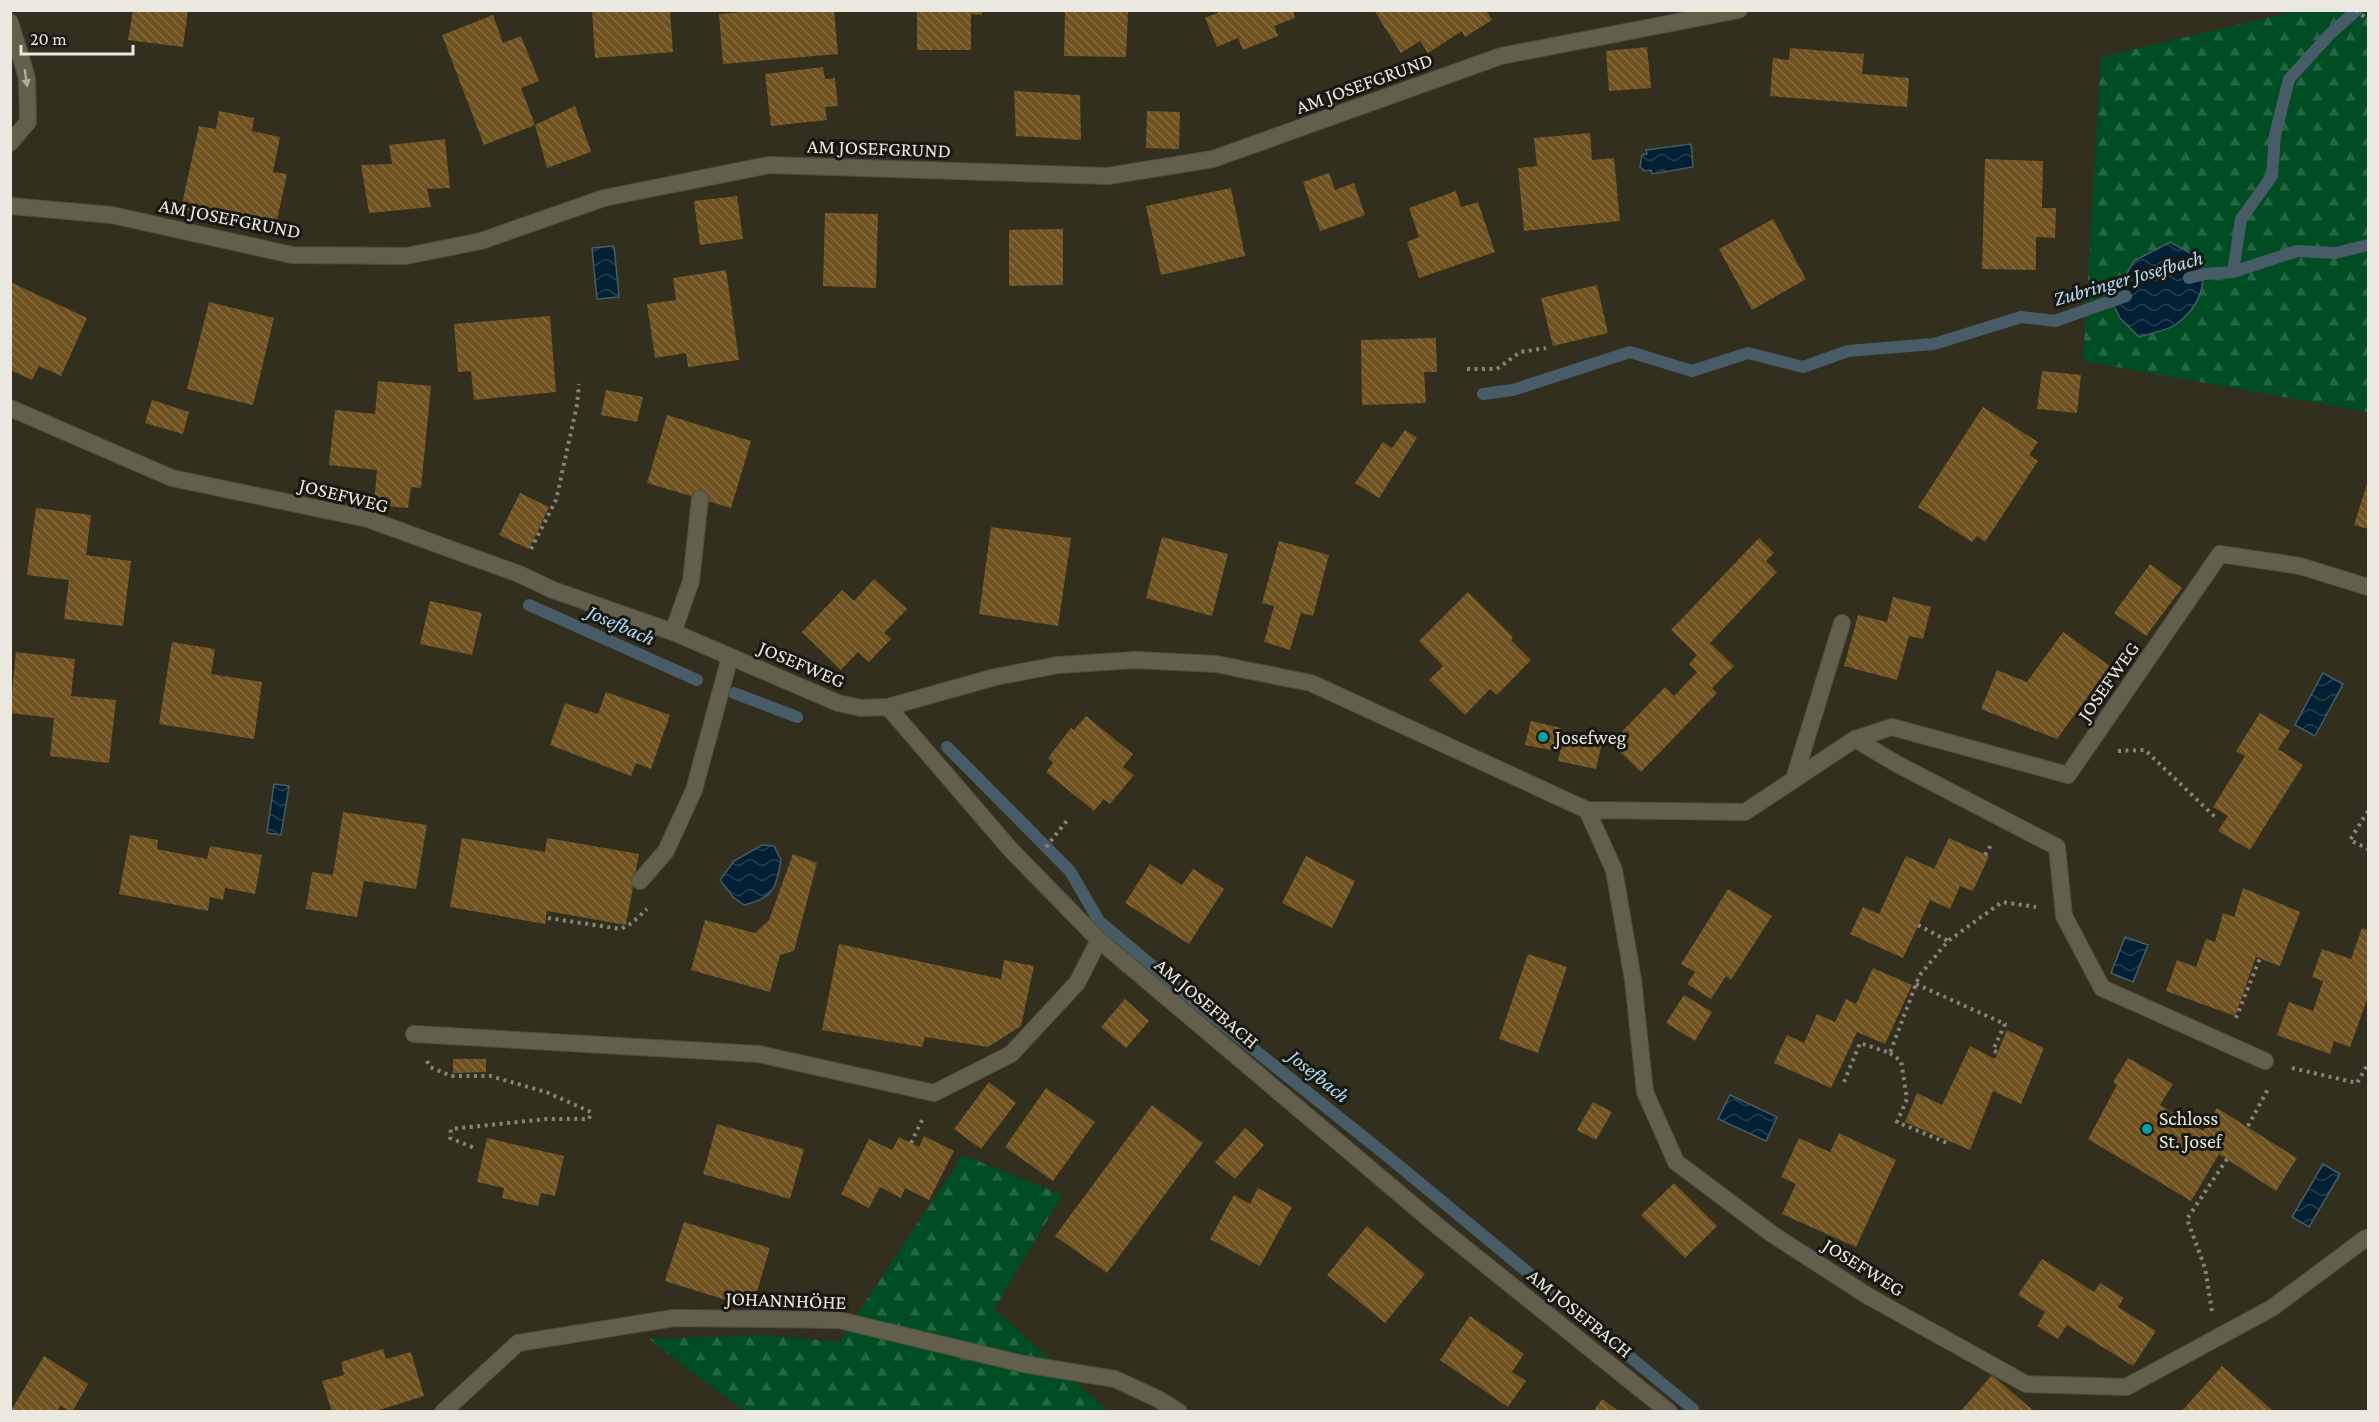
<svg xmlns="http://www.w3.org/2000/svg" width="2379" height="1422" viewBox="0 0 2379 1422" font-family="'Crimson Pro',serif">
<defs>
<pattern id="forest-firs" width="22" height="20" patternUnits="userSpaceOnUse" patternTransform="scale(1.5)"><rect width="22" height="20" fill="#004c23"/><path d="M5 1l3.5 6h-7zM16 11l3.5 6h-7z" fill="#256642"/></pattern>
<pattern id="water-waves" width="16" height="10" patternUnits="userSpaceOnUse" patternTransform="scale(1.5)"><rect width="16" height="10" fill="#012033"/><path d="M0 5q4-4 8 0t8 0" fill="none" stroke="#264050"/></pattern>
<pattern id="building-back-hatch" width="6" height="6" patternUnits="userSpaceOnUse" patternTransform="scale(1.5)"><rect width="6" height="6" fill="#6f5220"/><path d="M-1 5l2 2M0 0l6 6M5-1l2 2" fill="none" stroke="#846b40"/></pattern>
</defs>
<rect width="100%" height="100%" fill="#322f1e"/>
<!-- forest -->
<path fill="url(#forest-firs)" d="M 2297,11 L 2368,11 L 2368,412 L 2083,361 L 2101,57 Z
M 963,1155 L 1062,1195 L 994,1309 L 1108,1411 L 744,1411 L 649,1339 L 762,1335 L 839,1342 Z"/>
<!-- water -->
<path fill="url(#water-waves)" stroke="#475c67" stroke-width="1.5" d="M 1691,144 L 1693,167 L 1652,174 L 1651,170 L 1645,171 L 1640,167 L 1642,155 L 1647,154 L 1646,150 Z
M 2170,242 L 2201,259 C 2207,287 2199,308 2175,325 C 2166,331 2150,333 2139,337 L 2120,318 L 2111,300 L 2134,261 Z
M 614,246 L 619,297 L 597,299 L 592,248 Z
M 2323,673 L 2343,684 L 2315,736 L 2295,725 Z
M 274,784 L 289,786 L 281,835 L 267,833 Z
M 762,845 L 774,846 L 781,860 C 776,888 774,898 744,905 L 733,897 L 720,880 L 734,861 Z
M 2125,937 L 2148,945 L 2133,982 L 2111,973 Z
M 1730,1095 L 1777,1117 L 1766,1141 L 1718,1119 Z
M 2323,1164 L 2340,1174 L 2309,1227 L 2292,1217 Z"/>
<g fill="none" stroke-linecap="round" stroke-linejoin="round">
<!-- stream -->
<path stroke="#475c67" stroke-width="12" d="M 2233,272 L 2241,219 L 2272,176 L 2275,135 L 2289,79 L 2330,34 L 2357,10
M 2189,278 L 2204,274 L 2233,272 L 2297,251 L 2335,253 L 2368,245
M 1483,394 L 1513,390 L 1630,352 L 1692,371 L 1748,353 L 1803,367 L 1848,351 L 1934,344 L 2021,317 L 2055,321 L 2126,296
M 529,605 L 697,680
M 734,693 L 797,717
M 947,747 L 1070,871 L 1099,921 L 1211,1015 L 1386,1155 L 1693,1409"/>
</g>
<!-- building -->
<path fill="url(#building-back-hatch)" d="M 133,10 L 188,10 L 183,47 L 128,40 Z
M 592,10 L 670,10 L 673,52 L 595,58 Z
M 764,10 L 834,10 L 838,54 L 723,64 L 719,14 Z
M 917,10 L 982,10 L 982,15 L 971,14 L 971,50 L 917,50 Z
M 1065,10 L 1128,12 L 1126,57 L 1064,56 Z
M 1224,10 L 1293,10 L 1295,18 L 1274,26 L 1278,36 L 1243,50 L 1238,38 L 1217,47 L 1205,18 Z
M 1377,10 L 1486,10 L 1492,20 L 1465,37 L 1462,31 L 1428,53 L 1420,41 L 1401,53 L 1375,12 Z
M 493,15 L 503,43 L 521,36 L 539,81 L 521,88 L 535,125 L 575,106 L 591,152 L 547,168 L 535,125 L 484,145 L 442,35 Z
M 1647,47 L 1651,88 L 1609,91 L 1606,51 Z
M 1790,48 L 1864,54 L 1862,74 L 1909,78 L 1907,107 L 1770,96 L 1773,58 L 1789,60 Z
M 823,67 L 825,79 L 835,78 L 838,106 L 825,107 L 827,120 L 771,126 L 765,74 Z
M 1014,91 L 1080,95 L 1081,140 L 1016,136 Z
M 219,111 L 254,118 L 252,131 L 280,137 L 273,172 L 287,174 L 275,229 L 181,209 L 199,126 L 216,129 Z
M 1147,111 L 1180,112 L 1179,149 L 1146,148 Z
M 1590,133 L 1592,160 L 1614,158 L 1620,221 L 1524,231 L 1518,168 L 1537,166 L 1534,138 Z
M 445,139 L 450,188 L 427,189 L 431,207 L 369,213 L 361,165 L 392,164 L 389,145 Z
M 1985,159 L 2043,161 L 2042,208 L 2056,208 L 2055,238 L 2036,237 L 2036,270 L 1982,269 Z
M 1329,173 L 1335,190 L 1354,183 L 1365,215 L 1320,231 L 1303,182 Z
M 1231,188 L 1245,256 L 1161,275 L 1146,206 Z
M 1456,191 L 1461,207 L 1478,202 L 1495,252 L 1419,278 L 1407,242 L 1419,237 L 1409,208 Z
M 737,196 L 743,239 L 700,245 L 694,201 Z
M 825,213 L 878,214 L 876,288 L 823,286 Z
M 1773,219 L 1806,279 L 1752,310 L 1719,249 Z
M 1063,229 L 1063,285 L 1009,286 L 1009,230 Z
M 726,270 L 739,360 L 688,367 L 686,353 L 655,358 L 647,304 L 676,300 L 673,278 Z
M 10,282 L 87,318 L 61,376 L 39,366 L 32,380 L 10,370 Z
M 1597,285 L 1608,333 L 1553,346 L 1541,298 Z
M 209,302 L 274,318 L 253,405 L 187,389 Z
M 550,316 L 556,392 L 474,400 L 471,371 L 458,372 L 454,324 Z
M 1436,338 L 1437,372 L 1424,372 L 1426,403 L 1362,405 L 1361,340 Z
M 2042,371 L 2081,375 L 2077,413 L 2037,409 Z
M 378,381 L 431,386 L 421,488 L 411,487 L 408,508 L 374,505 L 377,470 L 329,465 L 335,410 L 375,414 Z
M 606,390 L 643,397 L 637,422 L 601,415 Z
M 152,400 L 189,412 L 183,434 L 145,423 Z
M 1983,407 L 2038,442 L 2029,455 L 2038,461 L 1985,542 L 1977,536 L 1972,542 L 1918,507 Z
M 667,415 L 751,441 L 731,508 L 647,483 Z
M 1405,430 L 1417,438 L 1379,498 L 1355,483 L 1383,442 L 1392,448 Z
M 2368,481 L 2368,529 L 2354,525 Z
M 520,493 L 549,507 L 529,549 L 499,535 Z
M 36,508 L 91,515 L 86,555 L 131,561 L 123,626 L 64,619 L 69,580 L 27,575 Z
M 991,527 L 1071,538 L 1058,626 L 979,614 Z
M 1162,537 L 1228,554 L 1212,616 L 1146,598 Z
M 1759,538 L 1774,553 L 1766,561 L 1777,572 L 1710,643 L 1734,666 L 1712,688 L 1717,693 L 1641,772 L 1611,743 L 1665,687 L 1674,696 L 1697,672 L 1689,664 L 1697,655 L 1671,630 Z
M 1279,541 L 1329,555 L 1313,616 L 1301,613 L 1290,650 L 1264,642 L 1274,606 L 1262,603 Z
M 2150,564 L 2182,588 L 2146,636 L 2114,613 Z
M 874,579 L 907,609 L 884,633 L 891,639 L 869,662 L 858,652 L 841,670 L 802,632 L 842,590 L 854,601 Z
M 1468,592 L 1513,637 L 1511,640 L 1531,660 L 1497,695 L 1490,689 L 1465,715 L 1429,680 L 1443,666 L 1419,641 Z
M 1893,597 L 1931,607 L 1923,639 L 1909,636 L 1897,680 L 1844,666 L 1858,615 L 1887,622 Z
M 430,601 L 482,613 L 472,655 L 420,644 Z
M 2063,632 L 2110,666 L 2057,739 L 1981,709 L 1997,670 L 2027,682 Z
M 172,642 L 215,649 L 211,674 L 262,682 L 254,739 L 159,724 Z
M 16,652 L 75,659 L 71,696 L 116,700 L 109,763 L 50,756 L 54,718 L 10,713 Z
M 606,692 L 670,715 L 651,769 L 636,763 L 631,776 L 550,745 L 565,703 L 598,714 Z
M 2260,713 L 2290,731 L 2278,749 L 2303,765 L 2250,850 L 2218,831 L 2228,816 L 2213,807 L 2245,756 L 2236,751 Z
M 1086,716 L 1133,754 L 1123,767 L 1134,775 L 1110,804 L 1104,799 L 1094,811 L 1046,772 L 1053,763 L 1048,758 L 1071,728 L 1074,730 Z
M 1531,721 L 1561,728 L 1556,751 L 1525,745 Z
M 1564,734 L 1602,743 L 1596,769 L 1558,761 Z
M 343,812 L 427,825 L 416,889 L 364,881 L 357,917 L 306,909 L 312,872 L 333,875 Z
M 130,835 L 158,840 L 157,849 L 207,859 L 210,846 L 262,855 L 255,894 L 225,888 L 223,900 L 210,897 L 208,911 L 119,894 Z
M 462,838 L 545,852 L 547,838 L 639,854 L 626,925 L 547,911 L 545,924 L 450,907 Z
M 1949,838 L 1989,856 L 1973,891 L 1960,886 L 1950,909 L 1930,900 L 1903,958 L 1850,934 L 1863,907 L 1879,914 L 1906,856 L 1934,869 Z
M 793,854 L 817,863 L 794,951 L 780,955 L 770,992 L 691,970 L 705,920 L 755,933 L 769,920 Z
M 1306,856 L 1355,881 L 1332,928 L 1282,903 Z
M 1150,864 L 1182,885 L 1193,869 L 1224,889 L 1189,944 L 1125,903 Z
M 2243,888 L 2300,912 L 2280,966 L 2256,957 L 2235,1016 L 2166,991 L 2177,960 L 2196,967 L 2206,939 L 2215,942 L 2223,913 L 2234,917 Z
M 1728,889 L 1772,916 L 1731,980 L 1726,976 L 1711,999 L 1687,984 L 1695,972 L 1681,964 Z
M 2362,928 L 2368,930 L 2368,997 L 2350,1047 L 2334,1041 L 2330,1054 L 2277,1035 L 2289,1002 L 2313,1011 L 2323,981 L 2312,977 L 2322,949 L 2351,959 Z
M 839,944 L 1001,979 L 1004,960 L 1034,966 L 1021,1026 L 988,1047 L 925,1037 L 922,1047 L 822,1030 Z
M 1528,954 L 1567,967 L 1538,1053 L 1499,1039 Z
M 1873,968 L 1912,985 L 1885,1044 L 1857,1032 L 1831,1088 L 1774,1063 L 1787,1035 L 1804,1043 L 1817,1014 L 1835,1022 L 1846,999 L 1856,1004 Z
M 1684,995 L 1712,1012 L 1695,1041 L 1666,1023 Z
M 1125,999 L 1149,1021 L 1126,1048 L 1101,1027 Z
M 2007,1030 L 2044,1048 L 2021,1104 L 1993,1091 L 1970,1150 L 1905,1122 L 1917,1093 L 1942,1105 L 1970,1046 L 1995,1059 Z
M 2128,1058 L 2173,1084 L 2160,1105 L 2203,1131 L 2217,1108 L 2297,1158 L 2276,1191 L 2219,1154 L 2191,1201 L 2088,1139 L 2117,1085 L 2113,1082 Z
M 453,1059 L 486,1059 L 486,1072 L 453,1073 Z
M 989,1082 L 1016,1103 L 981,1149 L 954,1129 Z
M 1046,1088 L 1095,1122 L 1053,1181 L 1005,1147 Z
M 1593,1102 L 1612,1112 L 1596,1140 L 1577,1130 Z
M 1152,1105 L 1203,1143 L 1107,1273 L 1055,1236 Z
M 717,1124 L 804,1149 L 790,1199 L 703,1174 Z
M 1245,1128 L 1264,1145 L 1235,1179 L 1215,1162 Z
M 1839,1133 L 1896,1160 L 1856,1247 L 1782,1214 L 1796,1184 L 1781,1177 L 1799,1138 L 1830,1152 Z
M 924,1136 L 954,1151 L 929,1200 L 905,1188 L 901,1198 L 880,1187 L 869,1208 L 841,1194 L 869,1139 L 892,1150 L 899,1137 L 919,1147 Z
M 487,1138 L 564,1156 L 555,1196 L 541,1193 L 538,1206 L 502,1198 L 504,1188 L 477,1182 Z
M 1674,1183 L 1717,1226 L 1685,1258 L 1641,1215 Z
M 1258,1188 L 1292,1207 L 1260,1266 L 1210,1239 L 1234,1195 L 1250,1204 Z
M 684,1222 L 770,1248 L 752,1308 L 665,1281 Z
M 1367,1226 L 1425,1274 L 1385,1323 L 1327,1275 Z
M 2042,1259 L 2094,1292 L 2100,1283 L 2124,1298 L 2118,1307 L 2156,1331 L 2133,1366 L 2067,1325 L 2058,1339 L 2037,1326 L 2045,1312 L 2018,1295 Z
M 1470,1316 L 1524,1354 L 1512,1372 L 1526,1381 L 1508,1407 L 1440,1360 Z
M 383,1349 L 386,1359 L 411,1352 L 424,1396 L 373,1412 L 332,1412 L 322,1381 L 344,1375 L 341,1362 Z
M 44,1356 L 88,1384 L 72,1412 L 60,1406 L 57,1412 L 10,1412 Z
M 2222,1366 L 2272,1410 L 2271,1412 L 2181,1412 Z
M 1992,1375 L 2035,1412 L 1960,1412 Z
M 1602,1399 L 1620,1412 L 1593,1412 Z"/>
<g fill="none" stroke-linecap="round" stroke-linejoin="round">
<defs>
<path id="service" d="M 673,632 L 691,581 L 700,499
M 1794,779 L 1842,623
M 640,881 L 666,851 L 694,790 L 730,657
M 414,1034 L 759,1054 L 934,1093 L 1011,1054 L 1077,983 L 1099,940"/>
<path id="minor" d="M 10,22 L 27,78 L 28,122 L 10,143
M 10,206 L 112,215 L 292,255 L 406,256 L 481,241 L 604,198 L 769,165 L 1108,176 L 1213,159 L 1501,56 L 1739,10
M 10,408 L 172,478 L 368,519 L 519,574 L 553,590 L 673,632 L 838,703 L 861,708 L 888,707 L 995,677 L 1058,665 L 1136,660 L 1216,664 L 1311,683 L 1587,810 L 1745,812 L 1855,739 L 1892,727 L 2068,775 L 2220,554 L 2300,566 L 2368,587
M 888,707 L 1011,850 L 1099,940 L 1440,1228 L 1669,1412
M 1855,739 L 1897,764 L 2057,847 L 2064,916 L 2102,988 L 2265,1061
M 1587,810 L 1614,870 L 1633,980 L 1645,1092 L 1676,1162 L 1772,1234 L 1868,1296 L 2026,1384 L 2126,1387 L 2272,1308 L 2366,1238
M 443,1412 L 518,1343 L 674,1318 L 839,1320 L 1023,1364 L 1115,1379 L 1158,1399 L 1179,1412"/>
</defs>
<!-- service casing -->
<use href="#service" stroke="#504e3f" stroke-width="18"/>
<!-- minor casing -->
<use href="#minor" stroke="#504e3f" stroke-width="18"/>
<!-- path -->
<path stroke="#878476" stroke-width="4" stroke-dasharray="3 4.5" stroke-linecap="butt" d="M 2356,10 L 2368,20
M 1467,369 L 1497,369 L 1520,352 L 1546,348
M 531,549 L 556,500 L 577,405 L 579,384
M 2118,751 L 2145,750 L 2216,818
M 2368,811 L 2350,840 L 2368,849
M 1046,847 L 1069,818
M 1985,855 L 1991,845
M 548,918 L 621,929 L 632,923 L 647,909
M 1918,925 L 1948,941
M 1916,984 L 2005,1024 L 1993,1050 L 1998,1053
M 2236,1018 L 2260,958
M 1890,1053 L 1901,1061 L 1907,1099 L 1897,1122 L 1947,1143 L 1948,1140
M 427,1061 L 430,1067 L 451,1076 L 490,1076 L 546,1092 L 591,1112 L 589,1119 L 546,1119 L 451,1129 L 450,1138 L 477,1149
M 2292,1068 L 2357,1083 L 2368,1064
M 1844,1082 L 1860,1043 L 1890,1053 L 1919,976 L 1948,941 L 2002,902 L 2036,907
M 2248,1126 L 2269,1087
M 911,1143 L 923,1118
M 2212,1311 L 2205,1268 L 2187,1219 L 2227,1159"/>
<!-- service -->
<use href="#service" stroke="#625f4d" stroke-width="16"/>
<!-- minor -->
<use href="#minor" stroke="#625f4d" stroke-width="16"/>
</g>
<!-- one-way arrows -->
<defs><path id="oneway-solid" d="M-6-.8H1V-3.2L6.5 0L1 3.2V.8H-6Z" transform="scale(1.5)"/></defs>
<use fill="#adab9d" href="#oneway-solid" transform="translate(26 78) rotate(82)"/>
<!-- markers -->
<g fill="#0f9aa8" stroke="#181710" stroke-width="2">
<circle cx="1543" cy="737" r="6"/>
<circle cx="2147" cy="1129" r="6"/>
</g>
<g text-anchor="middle" stroke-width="6" stroke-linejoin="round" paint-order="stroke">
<!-- street labels -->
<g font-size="20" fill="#ebe9df" stroke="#181710">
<text transform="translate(1364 83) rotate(-20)" y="7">AM JOSEFGRUND</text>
<text transform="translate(879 148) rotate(2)" y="7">AM JOSEFGRUND</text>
<text transform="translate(230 218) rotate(11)" y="7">AM JOSEFGRUND</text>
<text transform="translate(344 495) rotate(14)" y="7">JOSEFWEG</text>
<text transform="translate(802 664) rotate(23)" y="7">JOSEFWEG</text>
<text transform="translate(2108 681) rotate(-55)" y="7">JOSEFWEG</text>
<text transform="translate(1207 1003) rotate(40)" y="7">AM JOSEFBACH</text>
<text transform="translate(1864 1267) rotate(32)" y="7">JOSEFWEG</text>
<text transform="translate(786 1300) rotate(2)" y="7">JOHANNHÖHE</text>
<text transform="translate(1580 1313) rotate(39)" y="7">AM JOSEFBACH</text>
</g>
<!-- poi labels -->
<g font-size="20" fill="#ebe9df" stroke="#181710" text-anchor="start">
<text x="1555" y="744">Josefweg</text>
<text x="2159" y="1125">Schloss<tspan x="2159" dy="23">St. Josef</tspan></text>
</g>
<!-- water labels -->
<g font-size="21" font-style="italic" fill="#b0ddfb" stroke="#181710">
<text transform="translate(2128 278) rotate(-16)" y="7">Zubringer Josefbach</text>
<text transform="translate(621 625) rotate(24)" y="7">Josefbach</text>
<text transform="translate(1319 1076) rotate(39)" y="7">Josefbach</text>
</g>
</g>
<!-- border -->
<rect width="2379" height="1422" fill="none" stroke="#ebe9df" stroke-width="24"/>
<!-- scale -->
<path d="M21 45v9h112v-9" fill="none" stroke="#ebe9df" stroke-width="3"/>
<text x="30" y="45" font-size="18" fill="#ebe9df" stroke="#181710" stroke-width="4.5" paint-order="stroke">20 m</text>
</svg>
